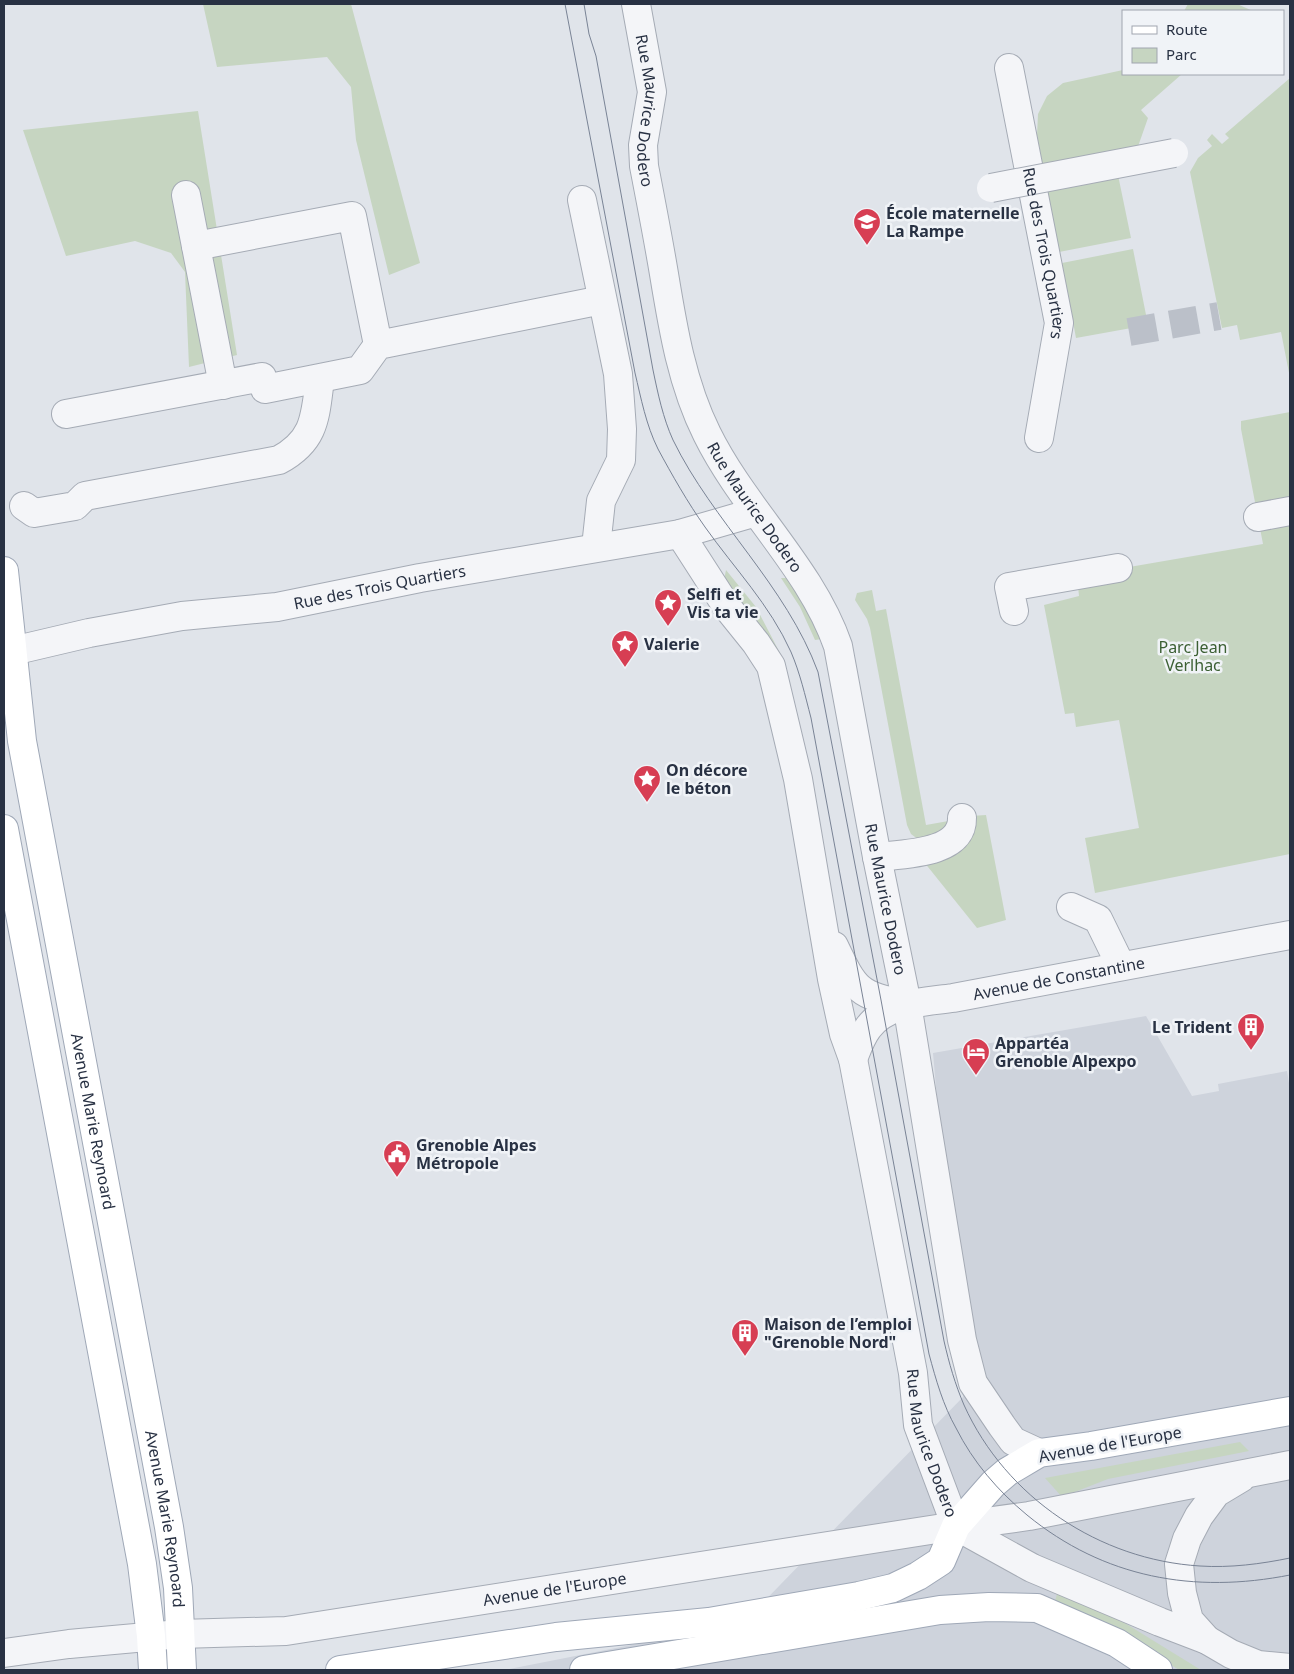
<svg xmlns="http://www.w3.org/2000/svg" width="1294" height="1674" viewBox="0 0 1294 1674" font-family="'Noto Sans',sans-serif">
<rect width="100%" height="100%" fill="#e0e4ea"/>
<!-- built -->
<path fill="#ced3dc" d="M 1146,1016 L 1192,1096 L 1219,1091 L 1218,1084 L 1287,1071 L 1290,1089 L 1290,1670 L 504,1670 L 743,1623 L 963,1397 L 933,1053 Z"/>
<!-- green -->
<path fill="#c6d5c1" d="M 203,4 L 351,4 L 420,263 L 389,275 L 356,140 L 351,87 L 327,57 L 217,67 Z
M 1188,4 L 1237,4 L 1253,11 L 1184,11 Z
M 1123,70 L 1123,74 L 1182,74 L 1141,110 L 1148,118 L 1129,172 L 1118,175 L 1131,238 L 1059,252 L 1037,135 L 1038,114 L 1047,96 L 1063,83 Z
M 1290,78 L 1290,378 L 1281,332 L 1240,340 L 1237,325 L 1222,328 L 1190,172 L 1198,158 L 1212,146 L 1207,140 L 1212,134 L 1222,144 L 1229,138 L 1225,134 Z
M 198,111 L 237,355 L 189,367 L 185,272 L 171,253 L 135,241 L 66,256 L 23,130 Z
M 1133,249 L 1148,325 L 1076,338 L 1062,263 Z
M 1290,412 L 1290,854 L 1095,893 L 1085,838 L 1139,828 L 1119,720 L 1076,727 L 1074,713 L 1065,714 L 1044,605 L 1079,596 L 1077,576 L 1263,544 L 1241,429 L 1241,421 Z
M 726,570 L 756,607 L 782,657 L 734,596 L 724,580 Z
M 781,578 L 788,578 L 807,601 L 822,639 L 815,640 L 800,607 Z
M 872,590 L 876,611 L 886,609 L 926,825 L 954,820 L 955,826 L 919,840 L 911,834 L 907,825 L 870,628 L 867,619 L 855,600 L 857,593 Z
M 986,815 L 1006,920 L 977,928 L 924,862 L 971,816 Z
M 1240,1442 L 1249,1451 L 1108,1479 L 1062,1497 L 1045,1478 Z
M 1058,1591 L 1115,1617 L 1201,1670 L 1179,1670 L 1111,1626 L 1055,1601 Z"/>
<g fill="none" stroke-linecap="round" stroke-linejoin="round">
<!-- minor-tunnel -->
<path stroke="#bbc0c9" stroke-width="28" stroke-dasharray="28 14" stroke-linecap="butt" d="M 1129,332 L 1219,316"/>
<defs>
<g id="minor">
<path id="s1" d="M 636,4 L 652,92 L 643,145 L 644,166 C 651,202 658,238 664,274 C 673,329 682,384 707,434 C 744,509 811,568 838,646 L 877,857 L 907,1004 L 962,1340 L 973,1383 L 1002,1426 L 1013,1441 L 1039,1453"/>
<path id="s2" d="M 1009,68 L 1059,323 L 1039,438"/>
<path d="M 186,195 L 223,385"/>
<path d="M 582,200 L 618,374 L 622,429 L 621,460 L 601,501 L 596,547"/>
<path d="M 196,246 L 352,216 L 378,345"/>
<path d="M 66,414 L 262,377 L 265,389 L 360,370 L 378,345 L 602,300"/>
<path d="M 24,506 L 34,513 L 75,506 L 85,496 L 279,460 C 316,440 315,416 320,379"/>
<path d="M 1258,517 L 1290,511"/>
<path id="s3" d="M 680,534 L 727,607 L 756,643 L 771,666 L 798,779 L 832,979 L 844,1034 L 853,1059 L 913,1373 L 918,1425 L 956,1526"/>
<path d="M 1014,611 L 1009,587 L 1118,568"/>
<path id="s4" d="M 4,653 L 89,633 L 182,616 L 277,607 L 420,578 L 680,534 L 756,512"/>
<path d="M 877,857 C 903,854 963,854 962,818"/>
<path d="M 1071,907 L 1098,919 L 1121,966"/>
<path d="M 834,946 C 855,990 858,996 907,1004"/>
<path id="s5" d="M 853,1059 C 857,1049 861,1037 868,1028 C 887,1002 924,1002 953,998 L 1290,935"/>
<path d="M 956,1526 L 1032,1568 L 1160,1622 L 1207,1640 L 1231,1654 L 1258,1665 L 1290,1668"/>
<path d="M 1207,1640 L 1189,1620 L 1182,1593 L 1179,1564 L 1187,1539 L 1199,1516 L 1216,1493 L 1241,1478"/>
<path id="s6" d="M 4,1653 L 69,1644 L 180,1634 L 286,1631 L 956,1526 L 1029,1516 L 1290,1465"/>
</g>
<g id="major">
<path id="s7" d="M 4,571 L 22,741 L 169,1527 L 178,1588 L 182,1670"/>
<path d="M 4,829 L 142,1564 L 151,1636 L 153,1670"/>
<path d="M 340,1670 L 556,1637 L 709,1622 L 859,1596 L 893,1588 L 918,1576 L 941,1561 L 956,1526 L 993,1484 L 1007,1472 L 1039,1453 L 1091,1446 L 1290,1411"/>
<path d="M 584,1670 L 940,1610 L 989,1607 L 1037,1608 L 1117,1643 L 1158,1670"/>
</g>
</defs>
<!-- minor casing -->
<use href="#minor" stroke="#a5abb5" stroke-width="30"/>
<!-- major casing -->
<use href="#major" stroke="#9fa8b7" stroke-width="30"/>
<!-- minor -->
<use href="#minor" stroke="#f4f5f8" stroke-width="28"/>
<!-- major -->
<use href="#major" stroke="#fff" stroke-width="28"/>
<!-- tram -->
<path stroke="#798395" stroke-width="1" d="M 565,4 L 635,373 C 641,398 646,425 658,449 C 672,475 688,503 705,527 C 734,568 770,605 791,652 C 800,673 805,695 811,718 L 929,1354 C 936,1380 943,1405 956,1428 C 973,1462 998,1491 1027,1515 C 1104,1578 1194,1594 1290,1575
M 584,4 L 589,34 L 596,56 L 653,370 C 658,394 663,418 673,440 C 713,522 786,585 818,672 L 881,1000 L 944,1341 C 949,1363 955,1384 964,1405 C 1006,1498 1100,1560 1200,1566 C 1230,1568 1261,1564 1290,1558"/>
<defs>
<path id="minor-bridge" d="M 991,188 L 1174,153"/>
</defs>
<!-- minor-bridge casing -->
<use href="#minor-bridge" stroke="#a5abb5" stroke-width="30" stroke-linecap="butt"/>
<!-- minor-bridge -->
<use href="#minor-bridge" stroke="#f4f5f8" stroke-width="28"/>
</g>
<!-- icons -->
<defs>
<symbol id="school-pin" viewBox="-11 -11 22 30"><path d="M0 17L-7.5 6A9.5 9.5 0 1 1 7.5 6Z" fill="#d73e53" stroke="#f0f3f7"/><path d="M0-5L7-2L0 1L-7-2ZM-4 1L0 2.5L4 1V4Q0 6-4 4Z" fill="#fff"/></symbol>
<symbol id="sight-pin" viewBox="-11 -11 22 30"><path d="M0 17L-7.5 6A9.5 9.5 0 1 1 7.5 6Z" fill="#d73e53" stroke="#f0f3f7"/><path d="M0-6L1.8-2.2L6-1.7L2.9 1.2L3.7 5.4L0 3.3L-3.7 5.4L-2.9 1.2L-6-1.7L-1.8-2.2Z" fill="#fff"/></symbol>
<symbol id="building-pin" viewBox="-11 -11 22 30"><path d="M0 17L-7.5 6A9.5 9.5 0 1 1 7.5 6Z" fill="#d73e53" stroke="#f0f3f7"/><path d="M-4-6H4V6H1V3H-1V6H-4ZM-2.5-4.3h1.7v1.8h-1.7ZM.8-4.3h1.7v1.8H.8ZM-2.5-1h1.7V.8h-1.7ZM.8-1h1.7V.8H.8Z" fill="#fff"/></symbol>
<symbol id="hotel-pin" viewBox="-11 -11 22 30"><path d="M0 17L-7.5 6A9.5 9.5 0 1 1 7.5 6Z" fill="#d73e53" stroke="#f0f3f7"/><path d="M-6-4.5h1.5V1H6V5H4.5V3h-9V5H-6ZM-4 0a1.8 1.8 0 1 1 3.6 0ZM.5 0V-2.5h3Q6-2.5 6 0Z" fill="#fff"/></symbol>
<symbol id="civic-pin" viewBox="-11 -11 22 30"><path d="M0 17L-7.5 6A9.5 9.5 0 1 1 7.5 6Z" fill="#d73e53" stroke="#f0f3f7"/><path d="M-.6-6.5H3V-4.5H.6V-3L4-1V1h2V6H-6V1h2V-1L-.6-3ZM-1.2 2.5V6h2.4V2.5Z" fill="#fff"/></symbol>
</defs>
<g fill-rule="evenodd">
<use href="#school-pin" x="851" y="206" width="32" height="43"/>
<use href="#sight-pin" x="652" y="587" width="32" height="43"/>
<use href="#sight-pin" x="609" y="628" width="32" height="43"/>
<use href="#sight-pin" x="631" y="763" width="32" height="43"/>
<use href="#building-pin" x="1235" y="1011" width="32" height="43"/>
<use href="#hotel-pin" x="960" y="1036" width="32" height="43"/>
<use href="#civic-pin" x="381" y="1138" width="32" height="43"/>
<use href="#building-pin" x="729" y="1317" width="32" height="43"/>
</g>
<g text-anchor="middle" stroke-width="5" stroke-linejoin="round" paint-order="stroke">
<!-- street labels -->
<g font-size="16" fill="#283143" stroke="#f0f3f7">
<text dy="6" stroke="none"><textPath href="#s1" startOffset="108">Rue Maurice Dodero</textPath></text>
<text dy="6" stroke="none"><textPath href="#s2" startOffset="189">Rue des Trois Quartiers</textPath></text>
<text dy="6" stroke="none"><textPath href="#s1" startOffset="528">Rue Maurice Dodero</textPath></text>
<text dy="6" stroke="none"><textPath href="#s4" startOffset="382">Rue des Trois Quartiers</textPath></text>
<text dy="6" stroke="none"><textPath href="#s1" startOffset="948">Rue Maurice Dodero</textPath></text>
<text dy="6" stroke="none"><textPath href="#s5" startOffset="235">Avenue de Constantine</textPath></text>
<text dy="6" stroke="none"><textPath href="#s7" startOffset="558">Avenue Marie Reynoard</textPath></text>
<text dy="6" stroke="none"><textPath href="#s3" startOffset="955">Rue Maurice Dodero</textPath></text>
<text transform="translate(1110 1444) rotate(-10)" y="6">Avenue de l'Europe</text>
<text dy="6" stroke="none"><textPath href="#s7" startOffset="962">Avenue Marie Reynoard</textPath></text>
<text dy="6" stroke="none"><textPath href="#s6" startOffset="555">Avenue de l'Europe</textPath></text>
</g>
<!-- poi labels -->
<g font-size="16" font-weight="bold" fill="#283143" stroke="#f0f3f7" text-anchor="start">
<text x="886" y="219">École maternelle<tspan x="886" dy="18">La Rampe</tspan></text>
<text x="687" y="600">Selfi et<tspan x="687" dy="18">Vis ta vie</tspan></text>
<text x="644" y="650">Valerie</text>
<text x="666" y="776">On décore<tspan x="666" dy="18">le béton</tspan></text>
<text x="1232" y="1033" text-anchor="end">Le Trident</text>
<text x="995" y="1049">Appartéa<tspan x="995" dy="18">Grenoble Alpexpo</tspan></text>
<text x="416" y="1151">Grenoble Alpes<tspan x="416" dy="18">Métropole</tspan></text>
<text x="764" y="1330">Maison de l’emploi<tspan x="764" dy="18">"Grenoble Nord"</tspan></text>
</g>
<!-- park labels -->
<g font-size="16" fill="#3c6034" stroke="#f0f3f7">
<text x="1193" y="653">Parc Jean<tspan x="1193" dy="18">Verlhac</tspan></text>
</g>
</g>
<!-- border -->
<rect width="1294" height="1674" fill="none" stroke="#283143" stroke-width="10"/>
<!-- legend -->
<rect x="1122" y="10" width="162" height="65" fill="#f0f3f7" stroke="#a0a5af"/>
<rect x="1132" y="26" width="25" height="8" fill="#ffffff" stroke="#a0a5af"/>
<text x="1166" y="35" font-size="15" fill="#283143">Route</text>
<rect x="1132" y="48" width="25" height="15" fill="#c6d5c1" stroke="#a0a5af"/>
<text x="1166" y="60" font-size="15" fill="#283143">Parc</text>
</svg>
